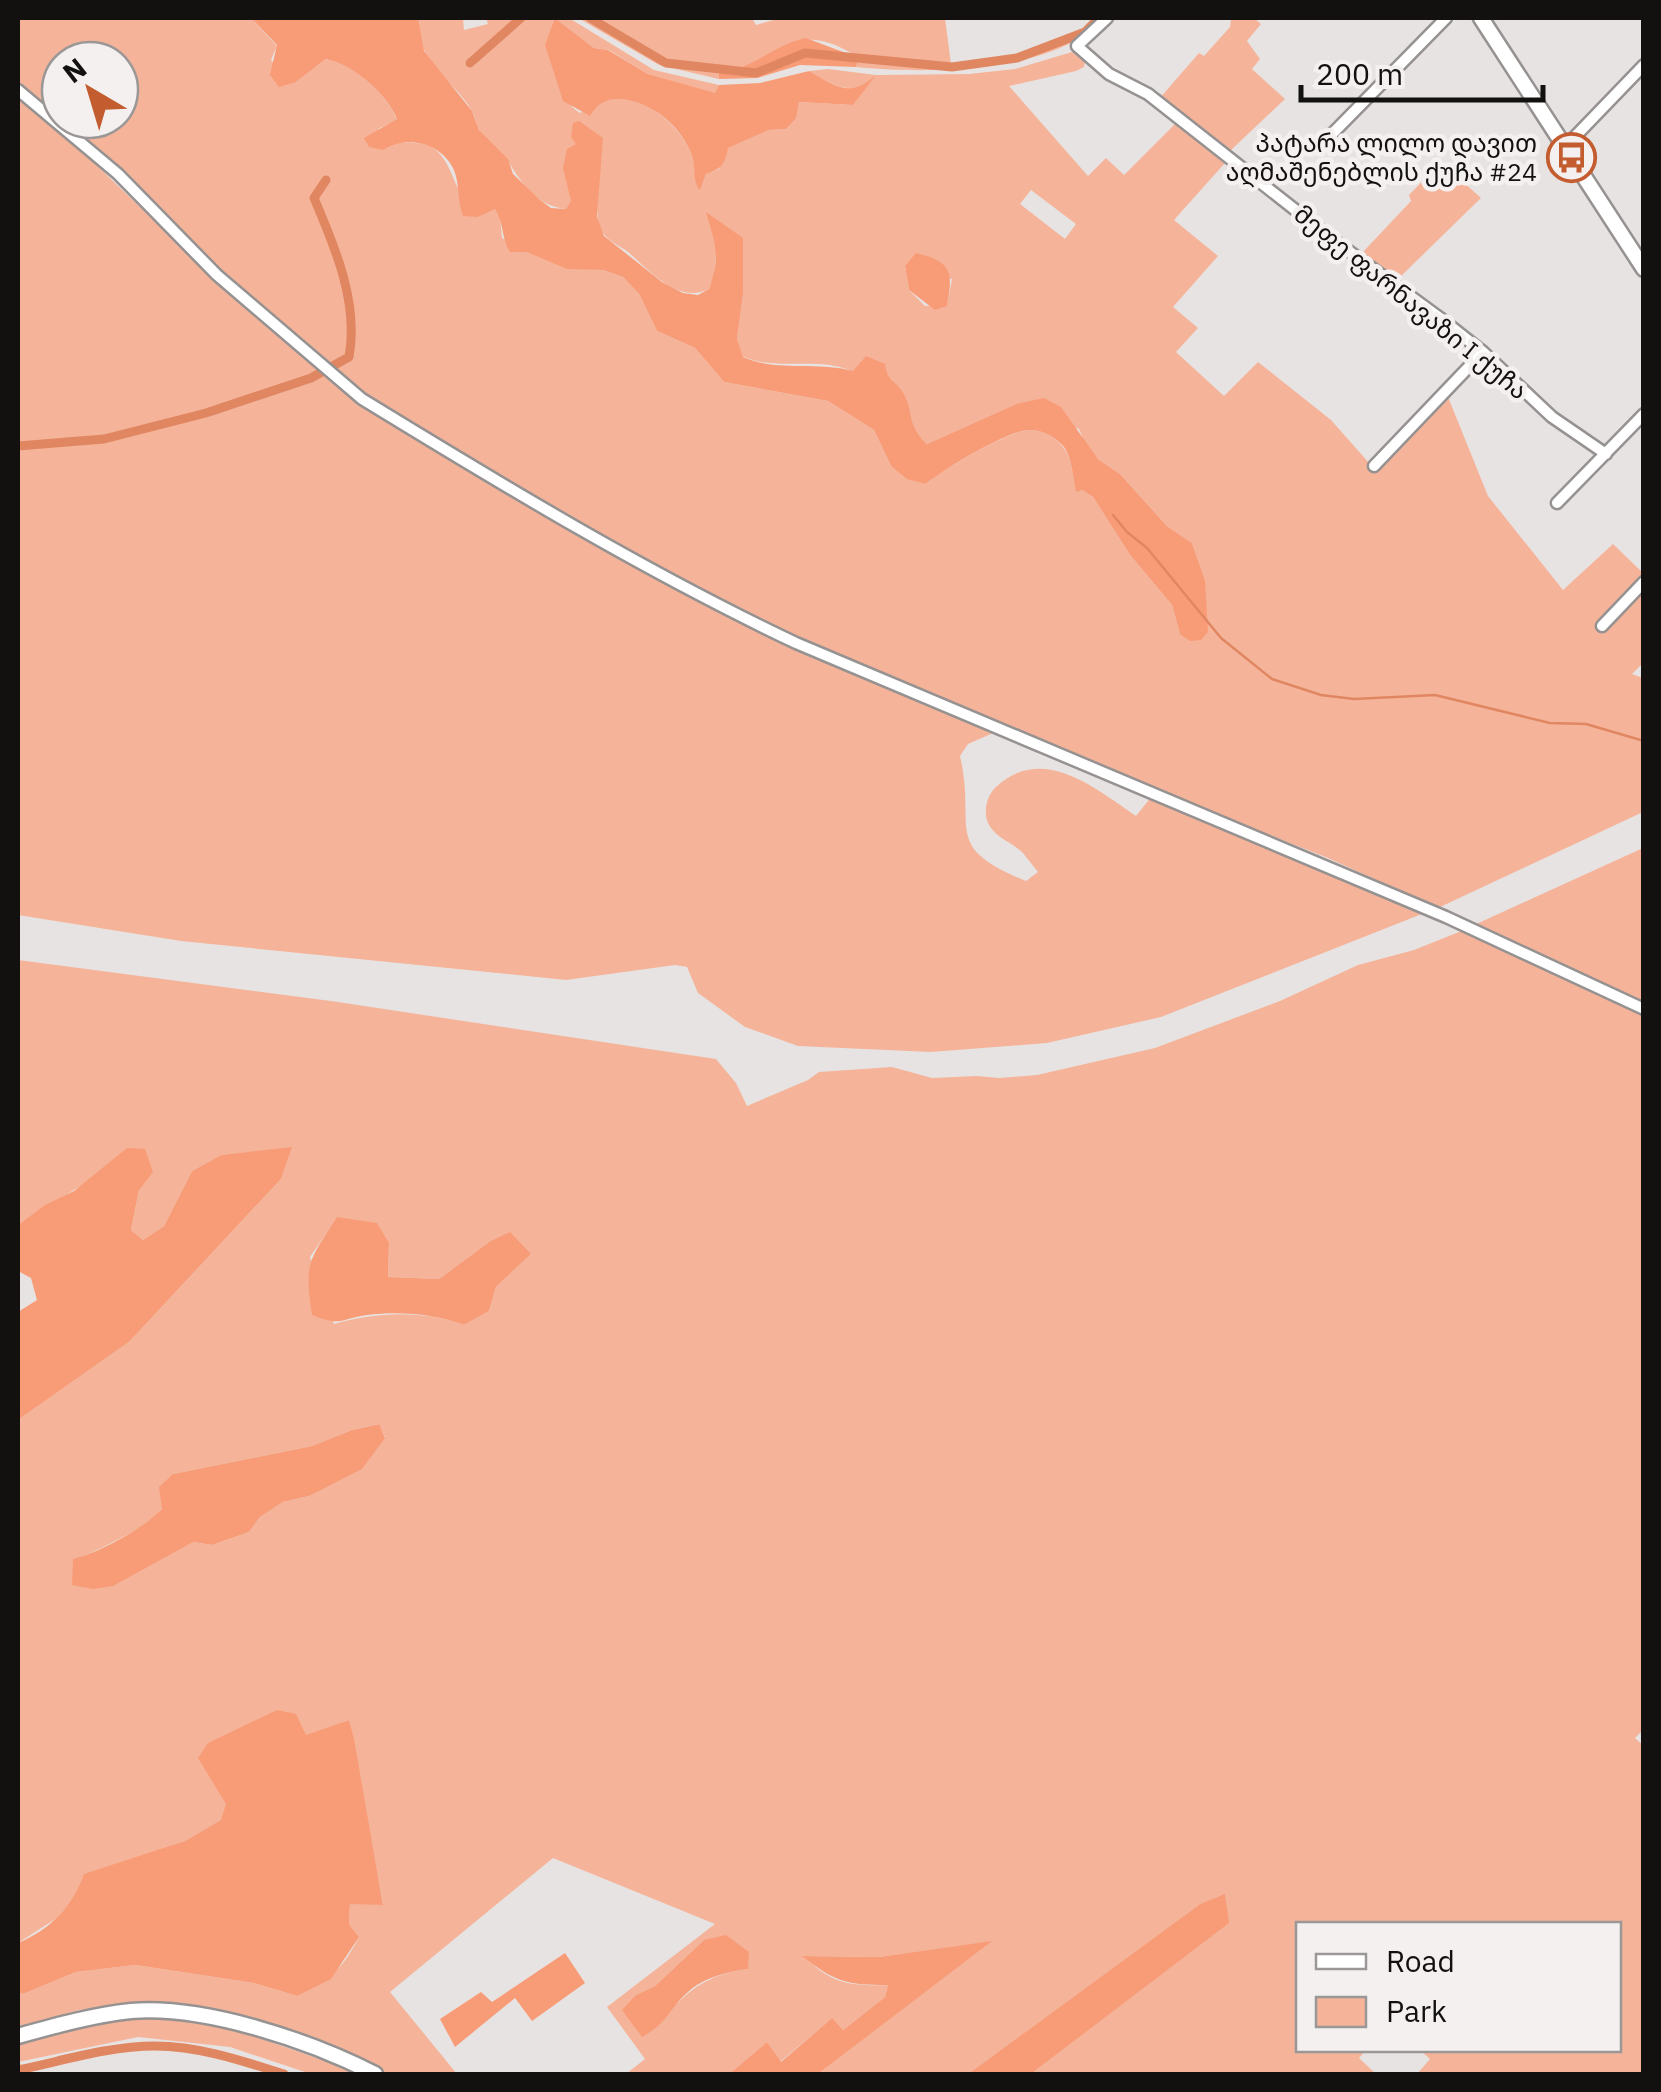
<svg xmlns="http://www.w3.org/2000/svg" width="1661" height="2092" viewBox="0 0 1661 2092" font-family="'IBM Plex Sans','Noto Sans Georgian',sans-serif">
<rect width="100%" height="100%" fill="#e7e3e2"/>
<!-- green -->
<path fill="#f5b49a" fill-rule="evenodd" d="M 18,18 L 251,18 L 277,46 L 271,60 L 296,82 L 326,59 C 355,65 386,93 397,120 L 378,129 L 393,143 C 431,141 441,146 455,182 C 460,194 471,206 478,217 L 495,208 L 500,216 L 502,238 L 567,268 L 603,270 L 623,277 L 639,294 L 657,331 L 695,348 L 724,382 L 828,401 L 874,430 L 891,466 L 926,484 C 944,469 1007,431 1030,430 C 1041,429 1057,438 1063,447 C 1072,458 1073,477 1076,491 L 1082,490 L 1093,497 L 1130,555 L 1172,605 L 1180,634 L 1205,580 L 1192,543 L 1167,526 L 1120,474 L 1098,459 L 1087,448 L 1079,429 L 1016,404 L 927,444 C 910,428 867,377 849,370 C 814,356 776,372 742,356 L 737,339 L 743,295 L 707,213 L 717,241 L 714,275 L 709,289 C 679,305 649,270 628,252 C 620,246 608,241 603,233 C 593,215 599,189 599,170 L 576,144 L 572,201 L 566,209 C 537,206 522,184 508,161 C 502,151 489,143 481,133 C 476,126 476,118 472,111 C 454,80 413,59 418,18 L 463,18 L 464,30 L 488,24 L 486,18 L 554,18 C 555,53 548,92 580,113 C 589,108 599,102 609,100 C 643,92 678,124 691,153 C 697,165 692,175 700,191 L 706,174 L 719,169 L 727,148 L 769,130 L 786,129 L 795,118 L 799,102 L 853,105 L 870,80 C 849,98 830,82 809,71 L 828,69 L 876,75 L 969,74 L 1015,69 L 1072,52 L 1085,61 L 1084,67 L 1076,71 L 1009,86 L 1088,176 L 1106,158 L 1124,175 L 1177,122 L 1225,163 L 1174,220 L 1218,256 L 1173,307 L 1198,328 L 1176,352 L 1224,396 L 1258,362 L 1331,420 L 1370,464 L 1444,387 L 1488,496 L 1563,590 L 1613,544 L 1643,573 L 1643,663 L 1632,674 L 1643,678 L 1643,812 L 1438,908 L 1328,858 L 1178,799 L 720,604 L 403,419 L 338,375 L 218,270 L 153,202 L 62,120 L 120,120 L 120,60 L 60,60 L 60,118 L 18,85 ZM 1031,190 L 1076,224 L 1065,239 L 1020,204 ZM 905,266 L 952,279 L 947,305 L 925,306 L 909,290 Z
M 555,18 L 569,18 L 654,70 L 719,85 L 715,94 L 648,74 L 609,50 L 594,48 Z
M 578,18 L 752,18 L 756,25 L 781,18 L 945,18 L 951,64 C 995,59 1065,49 1096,18 L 1103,18 C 1056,74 925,74 856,67 L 859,58 C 786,10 775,72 719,71 L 719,79 L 659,65 Z
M 1231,18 L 1254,18 L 1261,24 L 1247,41 L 1260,59 L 1252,69 L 1285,99 L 1230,151 L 1159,99 L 1199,53 L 1204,56 L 1230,27 Z
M 18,95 L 61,131 L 220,284 L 314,366 L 443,452 L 712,607 L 796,647 L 1000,730 L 968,744 L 960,756 C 977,829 940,846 1026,881 L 1038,872 C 1033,866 1028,859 1023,853 C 1012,842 995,838 988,823 C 983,811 987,795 996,787 C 1043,743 1096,789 1136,816 L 1152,796 L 1427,912 L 1161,1017 L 1047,1043 L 931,1052 L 798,1046 L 745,1027 L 698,993 L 687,967 L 675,965 L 566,980 L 181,941 L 18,915 Z
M 1441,162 L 1481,198 L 1398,279 L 1362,253 L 1411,201 L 1409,195 Z
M 1643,848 L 1643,1005 L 1472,926 Z
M 1464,930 L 1643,1012 L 1644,1729 L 1635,1738 L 1644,1746 L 1643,2074 L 1417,2074 L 1430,2059 L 1420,2050 L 1618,2050 L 1618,1924 L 1298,1924 L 1298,2050 L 1366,2050 L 1359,2058 L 1376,2074 L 1031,2074 L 1228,1923 L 1225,1895 L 1200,1904 L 968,2074 L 818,2074 L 989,1942 L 879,1957 L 804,1956 C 831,1984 850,1986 888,1985 L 885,1997 L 843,2030 L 831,2019 L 780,2062 L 767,2042 L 729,2074 L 626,2074 L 645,2059 L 607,2007 L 715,1924 L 553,1858 L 390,1992 L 457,2074 L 389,2074 L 356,2055 L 286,2030 L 170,2003 L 79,2010 L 18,2028 L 18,1992 L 23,1994 L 76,1972 L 135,1965 L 254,1983 L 297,1996 C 332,1975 339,1975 359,1937 L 349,1924 L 350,1904 L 383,1904 L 349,1720 L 305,1736 L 226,1805 L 222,1820 L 185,1841 L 146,1855 L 77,1895 L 57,1918 L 18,1943 L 18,1420 L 129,1342 L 281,1179 L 291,1148 L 221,1155 L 192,1171 L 164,1226 L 143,1240 L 131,1230 L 139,1190 L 96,1176 C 70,1194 43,1206 18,1225 L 18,960 L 331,1001 L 716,1059 L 736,1083 L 747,1106 L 808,1080 L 819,1072 L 892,1067 L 932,1078 L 977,1076 L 999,1078 L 1037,1075 L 1155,1048 L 1280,1001 L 1358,965 L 1414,950 ZM 337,1218 L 389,1243 L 388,1277 L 439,1279 L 489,1242 L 531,1254 L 496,1287 L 489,1311 L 464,1325 C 422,1310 377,1312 334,1324 L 310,1257 ZM 378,1424 L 385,1437 L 309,1496 L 283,1502 L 260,1517 L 249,1532 L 212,1545 L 193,1542 L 73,1560 C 90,1555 148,1526 159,1513 C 167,1503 169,1487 173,1474 L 312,1446 L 352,1430 ZM 704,1940 L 748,1969 C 721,1972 696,1983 678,2003 L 636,1995 L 655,1986 Z
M 143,2017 L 217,2023 L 361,2074 L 311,2074 L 230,2047 L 138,2037 L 18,2062 L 18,2044 L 98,2023 Z"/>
<!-- forest -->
<path fill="#f89c77" d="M 251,18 L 367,18 C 383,22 401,17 418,18 L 424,51 L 472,111 L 479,130 L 508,159 L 513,174 L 539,199 L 551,208 L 566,209 L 571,201 L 563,168 L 567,149 L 576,144 L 571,137 L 573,123 L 579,121 L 603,138 L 597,216 L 604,236 L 662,282 L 683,293 L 698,295 L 709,289 C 721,256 715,243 706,212 L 743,238 L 743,295 L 737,339 L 743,357 C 776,372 817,361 853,371 L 866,356 L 885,364 C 888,383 893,378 902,391 C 915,411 905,424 927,444 L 1016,404 L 1044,398 L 1061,407 L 1098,459 L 1120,474 L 1167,526 L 1192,543 L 1205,580 L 1208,632 L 1201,640 L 1190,641 L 1180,634 L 1172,605 L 1130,555 L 1093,497 L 1082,490 L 1076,492 C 1073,478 1072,458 1064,447 C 1057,438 1041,429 1030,430 C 1008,430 944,469 926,484 L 907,479 L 891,466 L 874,430 L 828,401 L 724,382 L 695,348 L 657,331 L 639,294 L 623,277 L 603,270 L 567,269 L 527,252 L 510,252 C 501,238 504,222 495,209 L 478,217 L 463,216 C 457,201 460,182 453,168 C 440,142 405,135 383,150 L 369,147 L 364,138 L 397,119 C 386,93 354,65 326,59 L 296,82 L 279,87 L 270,75 L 277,45 Z
M 555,18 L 594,48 L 608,50 L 648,74 L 715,93 L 719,85 L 760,83 L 809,71 C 837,86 849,99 876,75 L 853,105 L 799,102 L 796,118 L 786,129 L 769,130 L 728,148 C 725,164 722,169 706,174 L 700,191 C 691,178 697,167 691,153 C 679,125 653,103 623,99 C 607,98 597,103 590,116 L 563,101 L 545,45 Z
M 806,38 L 859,58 L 856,67 L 800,65 L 757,78 L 719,79 L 719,71 C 752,72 773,44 806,38 Z
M 916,253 C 953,262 953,272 947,306 L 935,310 L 909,290 L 905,266 Z
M 292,1147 L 281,1179 L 129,1342 L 18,1420 L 18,1312 L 37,1300 L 31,1278 L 18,1271 L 18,1225 L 45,1205 L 74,1191 L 127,1148 L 145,1149 L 153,1172 L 139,1190 L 131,1230 L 143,1240 L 164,1226 L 192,1171 L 221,1155 Z
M 337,1217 L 377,1223 L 389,1243 L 388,1277 L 439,1279 L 489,1242 L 510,1232 L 531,1254 L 496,1287 L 489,1311 L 464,1325 C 434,1314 400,1311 367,1315 C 339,1319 342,1327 312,1315 C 304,1262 309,1261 337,1217 Z
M 379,1424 L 385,1438 L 362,1469 L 309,1496 L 283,1502 L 260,1517 L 249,1532 L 212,1545 L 193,1542 L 113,1586 L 93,1589 L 72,1585 L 73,1559 C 99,1553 144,1528 162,1509 L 159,1487 L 173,1474 L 312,1446 L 352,1430 Z
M 277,1710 L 296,1714 L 306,1735 L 349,1720 L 354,1739 L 383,1905 L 350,1904 L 349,1924 L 359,1937 L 331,1979 L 297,1996 L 254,1983 L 135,1965 L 76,1972 L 23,1994 L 18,1992 L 18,1943 C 50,1930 73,1906 84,1874 L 185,1841 L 221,1820 L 226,1804 L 198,1758 L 208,1743 Z
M 1225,1894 L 1229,1923 L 1031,2074 L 968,2074 L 1200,1904 Z
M 726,1935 L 749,1952 L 748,1969 C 729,1971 703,1978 688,1992 C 668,2010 668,2023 642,2037 L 622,2010 L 636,1995 L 655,1986 L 704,1940 Z
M 992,1941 L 818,2074 L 729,2074 L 767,2042 L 781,2062 L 832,2018 L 843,2030 L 885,1997 L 888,1985 C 846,1985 835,1982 802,1956 L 879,1957 Z
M 565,1953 L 585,1983 L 532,2021 L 515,1998 L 455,2047 L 440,2019 L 481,1992 L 492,2002 Z"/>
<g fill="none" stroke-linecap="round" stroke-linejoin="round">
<!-- stream -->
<path stroke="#e08762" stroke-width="2.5" d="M 1113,515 L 1127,532 L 1147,548 L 1221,638 L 1272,679 L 1321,695 L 1354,699 L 1435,695 L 1550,723 L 1586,724 L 1644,741"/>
<!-- canal -->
<path stroke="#e08762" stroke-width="9" d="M 590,18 L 666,63 L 756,73 L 805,53 L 952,67 L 1017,58 L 1085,32 L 1099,18
M 470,63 L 521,18
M 18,446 L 104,439 L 206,413 L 311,378 L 349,357 C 359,303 335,247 314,198 L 326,180
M 18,2070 C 62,2061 109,2046 155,2046 C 199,2046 243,2061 284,2074"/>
<defs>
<path id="street" d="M 1107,18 L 1077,46 L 1109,74 L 1148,94 L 1331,238 L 1440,318 L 1483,352 L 1552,417 L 1606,454
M 18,90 L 118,174 L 217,275 L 362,399 C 504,486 646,572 796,643 L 1446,917 L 1644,1009
M 1332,134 L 1446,18
M 1564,148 L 1644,65
M 1374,466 L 1483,352
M 1557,503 L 1644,414
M 1602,626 L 1644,582"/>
<path id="secondary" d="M 1481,18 L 1644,269
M 18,2036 C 54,2026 93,2015 131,2011 C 205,2005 310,2041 375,2074"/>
</defs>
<!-- street casing -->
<use href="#street" stroke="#969291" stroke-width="15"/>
<!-- secondary casing -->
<use href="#secondary" stroke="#969291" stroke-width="19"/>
<!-- street -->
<use href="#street" stroke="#fff" stroke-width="10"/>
<!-- secondary -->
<use href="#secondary" stroke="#fff" stroke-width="14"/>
</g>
<!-- icons -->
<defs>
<symbol id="bus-ring" viewBox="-11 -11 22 22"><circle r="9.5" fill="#f4f0ef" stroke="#c35c2f" stroke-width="1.5"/><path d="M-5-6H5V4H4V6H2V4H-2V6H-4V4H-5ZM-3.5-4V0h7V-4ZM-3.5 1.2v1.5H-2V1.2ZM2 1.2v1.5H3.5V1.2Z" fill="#c35c2f"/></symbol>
</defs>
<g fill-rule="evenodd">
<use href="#bus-ring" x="1544" y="130" width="55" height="55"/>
</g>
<g text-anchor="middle" stroke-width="9" stroke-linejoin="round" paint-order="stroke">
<!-- poi labels -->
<g font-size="25" fill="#121110" stroke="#f4f0ef" text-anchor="end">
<text x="1537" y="152">პატარა ლილო დავით<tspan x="1537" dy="29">აღმაშენებლის ქუჩა #24</tspan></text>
</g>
<!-- street labels -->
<g font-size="25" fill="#121110" stroke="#f4f0ef">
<text transform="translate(1411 302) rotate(39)" y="9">მეფე ფარნავაზი I ქუჩა</text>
</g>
</g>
<!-- border -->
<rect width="1661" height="2092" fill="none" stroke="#121110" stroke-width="40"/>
<!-- legend -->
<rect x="1296" y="1922" width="325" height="130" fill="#f4f0ef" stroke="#9a9796" stroke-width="2.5"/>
<rect x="1316" y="1954" width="50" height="15" fill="#ffffff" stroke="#9a9796" stroke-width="2.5"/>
<text x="1386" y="1972" font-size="30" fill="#121110">Road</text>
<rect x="1316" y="1997" width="50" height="30" fill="#f5b49a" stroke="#9a9796" stroke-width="2.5"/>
<text x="1386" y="2022" font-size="30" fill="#121110">Park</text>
<!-- north arrow -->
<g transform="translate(90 90) rotate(322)"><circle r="48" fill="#f4f0ef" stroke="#9a9796" stroke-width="2.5"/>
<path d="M0-8L18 38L0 25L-18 38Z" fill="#c35c2f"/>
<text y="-15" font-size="28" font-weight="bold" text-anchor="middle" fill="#121110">N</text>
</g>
<!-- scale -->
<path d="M1301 85v15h242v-15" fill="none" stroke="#121110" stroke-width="5"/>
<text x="1316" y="85" font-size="30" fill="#121110" stroke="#f4f0ef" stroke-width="8" paint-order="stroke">200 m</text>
</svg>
